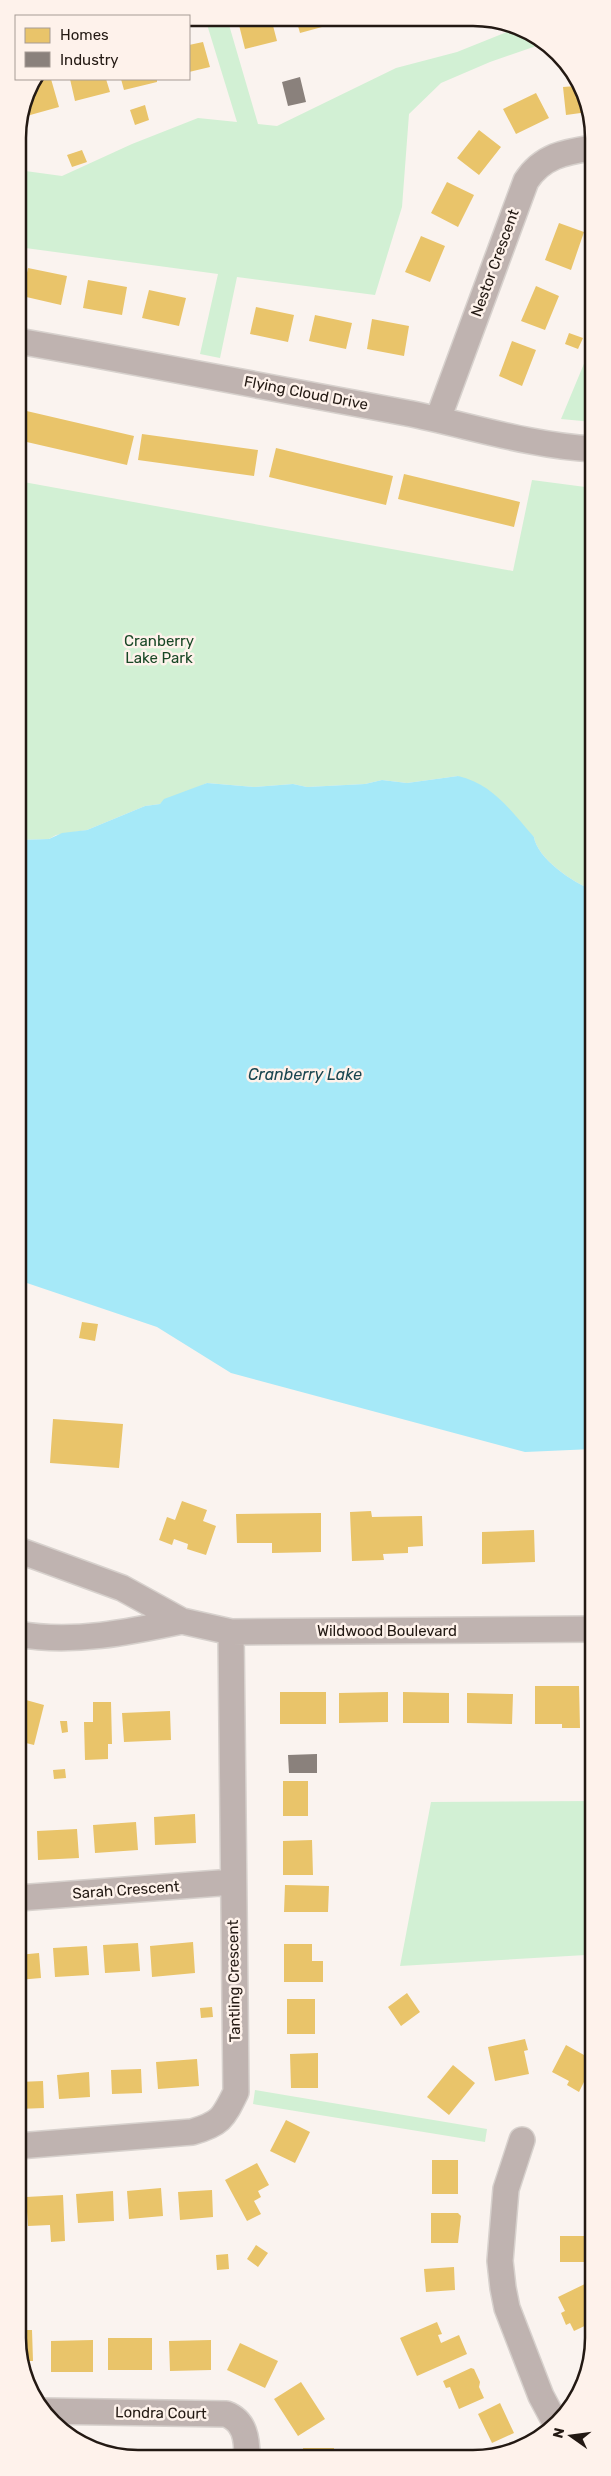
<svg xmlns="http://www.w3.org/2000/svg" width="611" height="2476" viewBox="0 0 611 2476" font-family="Rubik,sans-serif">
<rect width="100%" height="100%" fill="#faf3ef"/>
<!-- green -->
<path fill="#d2f0d4" d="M 205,18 L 227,18 L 258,124 L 277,126 L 396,68 L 457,52 L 517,28 L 534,34 L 545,43 L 490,62 L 441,83 L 409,114 L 402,207 L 375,295 L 237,277 L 220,358 L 200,354 L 218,274 L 18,247 L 18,170 L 62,176 L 132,144 L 198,118 L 237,122 Z
M 593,342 L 593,422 L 561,419 Z
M 532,480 L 593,488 L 593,890 C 573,883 537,858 534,837 L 458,776 L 407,783 L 382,780 L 365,784 L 307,787 L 293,784 L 254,787 L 207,783 L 160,804 L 145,806 L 87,830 L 56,835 L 49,839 L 18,840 L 18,481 L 513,571 Z
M 593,1801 L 593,1964 L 586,1955 L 400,1966 L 431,1802 Z
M 255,2090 L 487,2129 L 485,2142 L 253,2104 Z"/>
<!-- water -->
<path fill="#a6e9f8" d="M 458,776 C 493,784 511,811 534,837 C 537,858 573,883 593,890 L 593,1449 L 525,1452 L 231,1373 L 157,1327 L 18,1280 L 18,840 L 49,839 L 62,833 L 87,830 L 145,806 L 160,804 L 164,799 L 207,783 L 254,787 L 293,784 L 307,787 L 365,784 L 382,780 L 407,783 Z"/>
<!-- homes -->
<path fill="#e9c46a" d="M 250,18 L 271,18 L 277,41 L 245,49 L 238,21 Z
M 296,19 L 332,19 L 333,24 L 300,33 Z
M 203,42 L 210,67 L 189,72 L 189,45 Z
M 46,79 L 51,79 L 59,107 L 23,117 L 22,113 L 27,92 L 33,82 Z
M 70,79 L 106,79 L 110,92 L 75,101 Z
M 121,79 L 157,79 L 157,82 L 124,90 Z
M 576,86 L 588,112 L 566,115 L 563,87 Z
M 536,93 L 549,118 L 516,134 L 503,109 Z
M 145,105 L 149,120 L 135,125 L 130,110 Z
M 479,130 L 501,147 L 479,175 L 457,158 Z
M 82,150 L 87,162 L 72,167 L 67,155 Z
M 447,182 L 474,195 L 458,227 L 431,213 Z
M 559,223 L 584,232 L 571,270 L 545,260 Z
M 421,236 L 445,246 L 430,282 L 405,272 Z
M 28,268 L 67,276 L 61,305 L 22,296 Z
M 88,280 L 127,287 L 122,315 L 83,308 Z
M 536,286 L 559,296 L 545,330 L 521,321 Z
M 149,290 L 186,298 L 179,326 L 142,318 Z
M 256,307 L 294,315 L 288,342 L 250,334 Z
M 315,315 L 352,323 L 346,349 L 309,341 Z
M 372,319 L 409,326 L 404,356 L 367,349 Z
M 569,333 L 583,338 L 578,349 L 565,344 Z
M 512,341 L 536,350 L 522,386 L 499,376 Z
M 18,409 L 134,436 L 127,465 L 18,440 Z
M 142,434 L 258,450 L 254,476 L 138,460 Z
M 276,448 L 393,476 L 386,505 L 269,477 Z
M 404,474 L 520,502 L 514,527 L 398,499 Z
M 82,1322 L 98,1324 L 95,1341 L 79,1338 Z
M 53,1419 L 123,1424 L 119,1468 L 50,1463 Z
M 182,1501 L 207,1510 L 203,1521 L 216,1526 L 206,1555 L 187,1549 L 188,1544 L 174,1539 L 172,1545 L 159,1540 L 167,1517 L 175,1520 Z
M 371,1511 L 372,1517 L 422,1516 L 423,1546 L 408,1547 L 408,1553 L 383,1554 L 384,1560 L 352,1561 L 350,1512 Z
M 321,1513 L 321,1552 L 272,1553 L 272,1543 L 237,1543 L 236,1514 Z
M 534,1530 L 535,1562 L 482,1564 L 482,1532 Z
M 535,1686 L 579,1686 L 580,1728 L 562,1728 L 562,1724 L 535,1724 Z
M 280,1692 L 326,1692 L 326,1724 L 280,1724 Z
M 388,1692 L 388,1722 L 339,1723 L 339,1693 Z
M 403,1692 L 449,1693 L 449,1723 L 403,1723 Z
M 467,1693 L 513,1694 L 512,1724 L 467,1723 Z
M 26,1700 L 44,1705 L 34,1745 L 18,1741 L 18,1710 L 23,1712 Z
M 93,1702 L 111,1702 L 112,1744 L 108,1744 L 108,1759 L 85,1760 L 84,1722 L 93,1722 Z
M 170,1711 L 171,1740 L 124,1742 L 122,1713 Z
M 60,1721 L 67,1721 L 68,1732 L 62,1733 Z
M 65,1769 L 66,1778 L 54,1779 L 53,1770 Z
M 283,1781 L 308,1781 L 308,1816 L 283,1816 Z
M 195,1814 L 196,1843 L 155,1845 L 154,1817 Z
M 136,1822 L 138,1850 L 95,1853 L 93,1825 Z
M 77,1829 L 79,1858 L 38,1860 L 37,1831 Z
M 18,1831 L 20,1831 L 21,1860 L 18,1860 Z
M 312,1840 L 313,1875 L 283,1875 L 283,1841 Z
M 285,1885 L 329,1886 L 328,1912 L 284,1912 Z
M 193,1942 L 195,1973 L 152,1977 L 150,1946 Z
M 138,1943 L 140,1971 L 105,1973 L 103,1945 Z
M 284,1944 L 312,1944 L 312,1961 L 323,1961 L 323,1982 L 284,1982 Z
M 87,1946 L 89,1975 L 55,1977 L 53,1948 Z
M 39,1953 L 41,1978 L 18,1980 L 18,1955 Z
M 407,1993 L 420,2012 L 401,2026 L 388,2007 Z
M 287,1999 L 315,1999 L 315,2034 L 287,2034 Z
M 212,2007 L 213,2017 L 201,2018 L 200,2008 Z
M 525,2039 L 528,2050 L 524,2051 L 529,2074 L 495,2081 L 488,2047 Z
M 566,2045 L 593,2060 L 593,2064 L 579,2092 L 567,2085 L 569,2081 L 552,2072 Z
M 318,2053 L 318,2088 L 291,2088 L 290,2054 Z
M 197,2059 L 199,2086 L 158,2089 L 156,2062 Z
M 453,2065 L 475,2083 L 449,2115 L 427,2097 Z
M 141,2069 L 142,2093 L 112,2094 L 111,2070 Z
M 89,2072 L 90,2097 L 59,2099 L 57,2075 Z
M 43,2081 L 44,2108 L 18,2109 L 18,2082 Z
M 286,2120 L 310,2132 L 295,2163 L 270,2151 Z
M 432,2160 L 458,2160 L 458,2194 L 432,2194 Z
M 257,2163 L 269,2185 L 258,2191 L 261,2197 L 254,2201 L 261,2214 L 247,2221 L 225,2180 Z
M 161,2188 L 163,2216 L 129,2219 L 127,2191 Z
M 212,2190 L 213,2217 L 180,2220 L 178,2192 Z
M 113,2191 L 114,2221 L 78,2223 L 76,2194 Z
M 63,2195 L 65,2241 L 51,2242 L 50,2225 L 28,2226 L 26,2197 Z
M 431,2213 L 458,2213 L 461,2216 L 458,2243 L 431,2243 Z
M 560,2236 L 592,2236 L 593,2262 L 560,2262 Z
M 256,2245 L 268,2253 L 258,2267 L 247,2259 Z
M 228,2254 L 229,2269 L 217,2270 L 216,2255 Z
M 454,2267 L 455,2290 L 426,2292 L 424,2269 Z
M 589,2282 L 593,2292 L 593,2322 L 574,2331 L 570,2323 L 566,2325 L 561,2313 L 565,2311 L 558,2297 Z
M 437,2322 L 442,2334 L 438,2335 L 441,2343 L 459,2335 L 467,2354 L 417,2376 L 400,2338 Z
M 19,2330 L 32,2330 L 33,2361 L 22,2361 L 19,2354 Z
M 108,2338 L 152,2338 L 152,2370 L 108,2370 Z
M 93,2340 L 93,2372 L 51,2372 L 51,2341 Z
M 211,2340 L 211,2370 L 170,2371 L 169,2341 Z
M 240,2343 L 278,2361 L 265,2388 L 227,2370 Z
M 471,2368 L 474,2369 L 480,2382 L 479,2387 L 484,2398 L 459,2409 L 450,2387 L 446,2388 L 443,2381 Z
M 301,2382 L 325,2419 L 298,2436 L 274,2399 Z
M 500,2403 L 514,2433 L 492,2443 L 478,2414 Z
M 303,2448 L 334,2448 L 334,2457 L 304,2457 Z"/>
<!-- industry -->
<path fill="#8a817c" d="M 300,77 L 306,102 L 288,106 L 282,82 Z
M 317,1754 L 317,1773 L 289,1773 L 288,1755 Z"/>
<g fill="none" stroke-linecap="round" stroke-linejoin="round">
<defs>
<path id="street" d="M 18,341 C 148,364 278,388 407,413 C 468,425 530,446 593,449
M 438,419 L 526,181 C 542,156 565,152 592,148
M 18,1550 L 122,1588 L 182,1621 L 231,1632 L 593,1629
M 18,1634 C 72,1644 130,1632 182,1621
M 18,1898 L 233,1882
M 522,2140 L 506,2189 L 500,2261 L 503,2288 L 507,2308 L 541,2396 L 556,2424
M 18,2146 L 192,2132 C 220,2124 223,2119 236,2092 L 231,1632
M 44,2411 L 226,2414 C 245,2421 247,2439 247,2457"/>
</defs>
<!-- street casing -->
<use href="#street" stroke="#d7d1cd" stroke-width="28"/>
<!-- street -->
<use href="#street" stroke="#bfb3b0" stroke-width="25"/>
</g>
<g text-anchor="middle" stroke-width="5" stroke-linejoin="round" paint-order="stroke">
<!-- street labels -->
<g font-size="15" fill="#231913" stroke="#fef2eb">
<text transform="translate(495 263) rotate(-70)" y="5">Nestor Crescent</text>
<text transform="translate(306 393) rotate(11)" y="5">Flying Cloud Drive</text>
<text x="387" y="1636">Wildwood Boulevard</text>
<text transform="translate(126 1890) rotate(-4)" y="5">Sarah Crescent</text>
<text transform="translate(234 1981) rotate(-91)" y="5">Tantling Crescent</text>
<text transform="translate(161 2413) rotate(1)" y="5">Londra Court</text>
</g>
<!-- park labels -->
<g font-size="15" fill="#184725" stroke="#fef2eb">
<text x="159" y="646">Cranberry<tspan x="159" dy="17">Lake Park</tspan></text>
</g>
<!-- water labels -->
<g font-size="16" font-style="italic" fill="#194650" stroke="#fef2eb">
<text x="305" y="1080">Cranberry Lake</text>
</g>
</g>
<!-- crop -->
<path d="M0 0H611V2476H0ZM138 26H473A112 112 0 0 1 585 138V2338A112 112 0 0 1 473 2450H138A112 112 0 0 1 26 2338V138A112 112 0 0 1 138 26Z" fill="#fef2eb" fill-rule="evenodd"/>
<path fill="none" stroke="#231913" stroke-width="2.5" d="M138 26H473A112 112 0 0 1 585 138V2338A112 112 0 0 1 473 2450H138A112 112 0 0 1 26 2338V138A112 112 0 0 1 138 26Z"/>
<!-- legend -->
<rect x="15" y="15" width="175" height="65" fill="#fef2eb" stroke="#a69b95"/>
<rect x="25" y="28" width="25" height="15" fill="#e9c46a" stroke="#a69b95"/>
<text x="60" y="40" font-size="15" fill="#231913">Homes</text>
<rect x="25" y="52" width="25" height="15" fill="#8a817c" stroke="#a69b95"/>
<text x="60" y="65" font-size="15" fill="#231913">Industry</text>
<!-- north arrow -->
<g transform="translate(571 2436) rotate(284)" stroke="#fef2eb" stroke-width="4" paint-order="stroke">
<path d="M0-4L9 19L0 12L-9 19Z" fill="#231913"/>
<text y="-8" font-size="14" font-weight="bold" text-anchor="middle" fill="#231913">N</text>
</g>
</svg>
